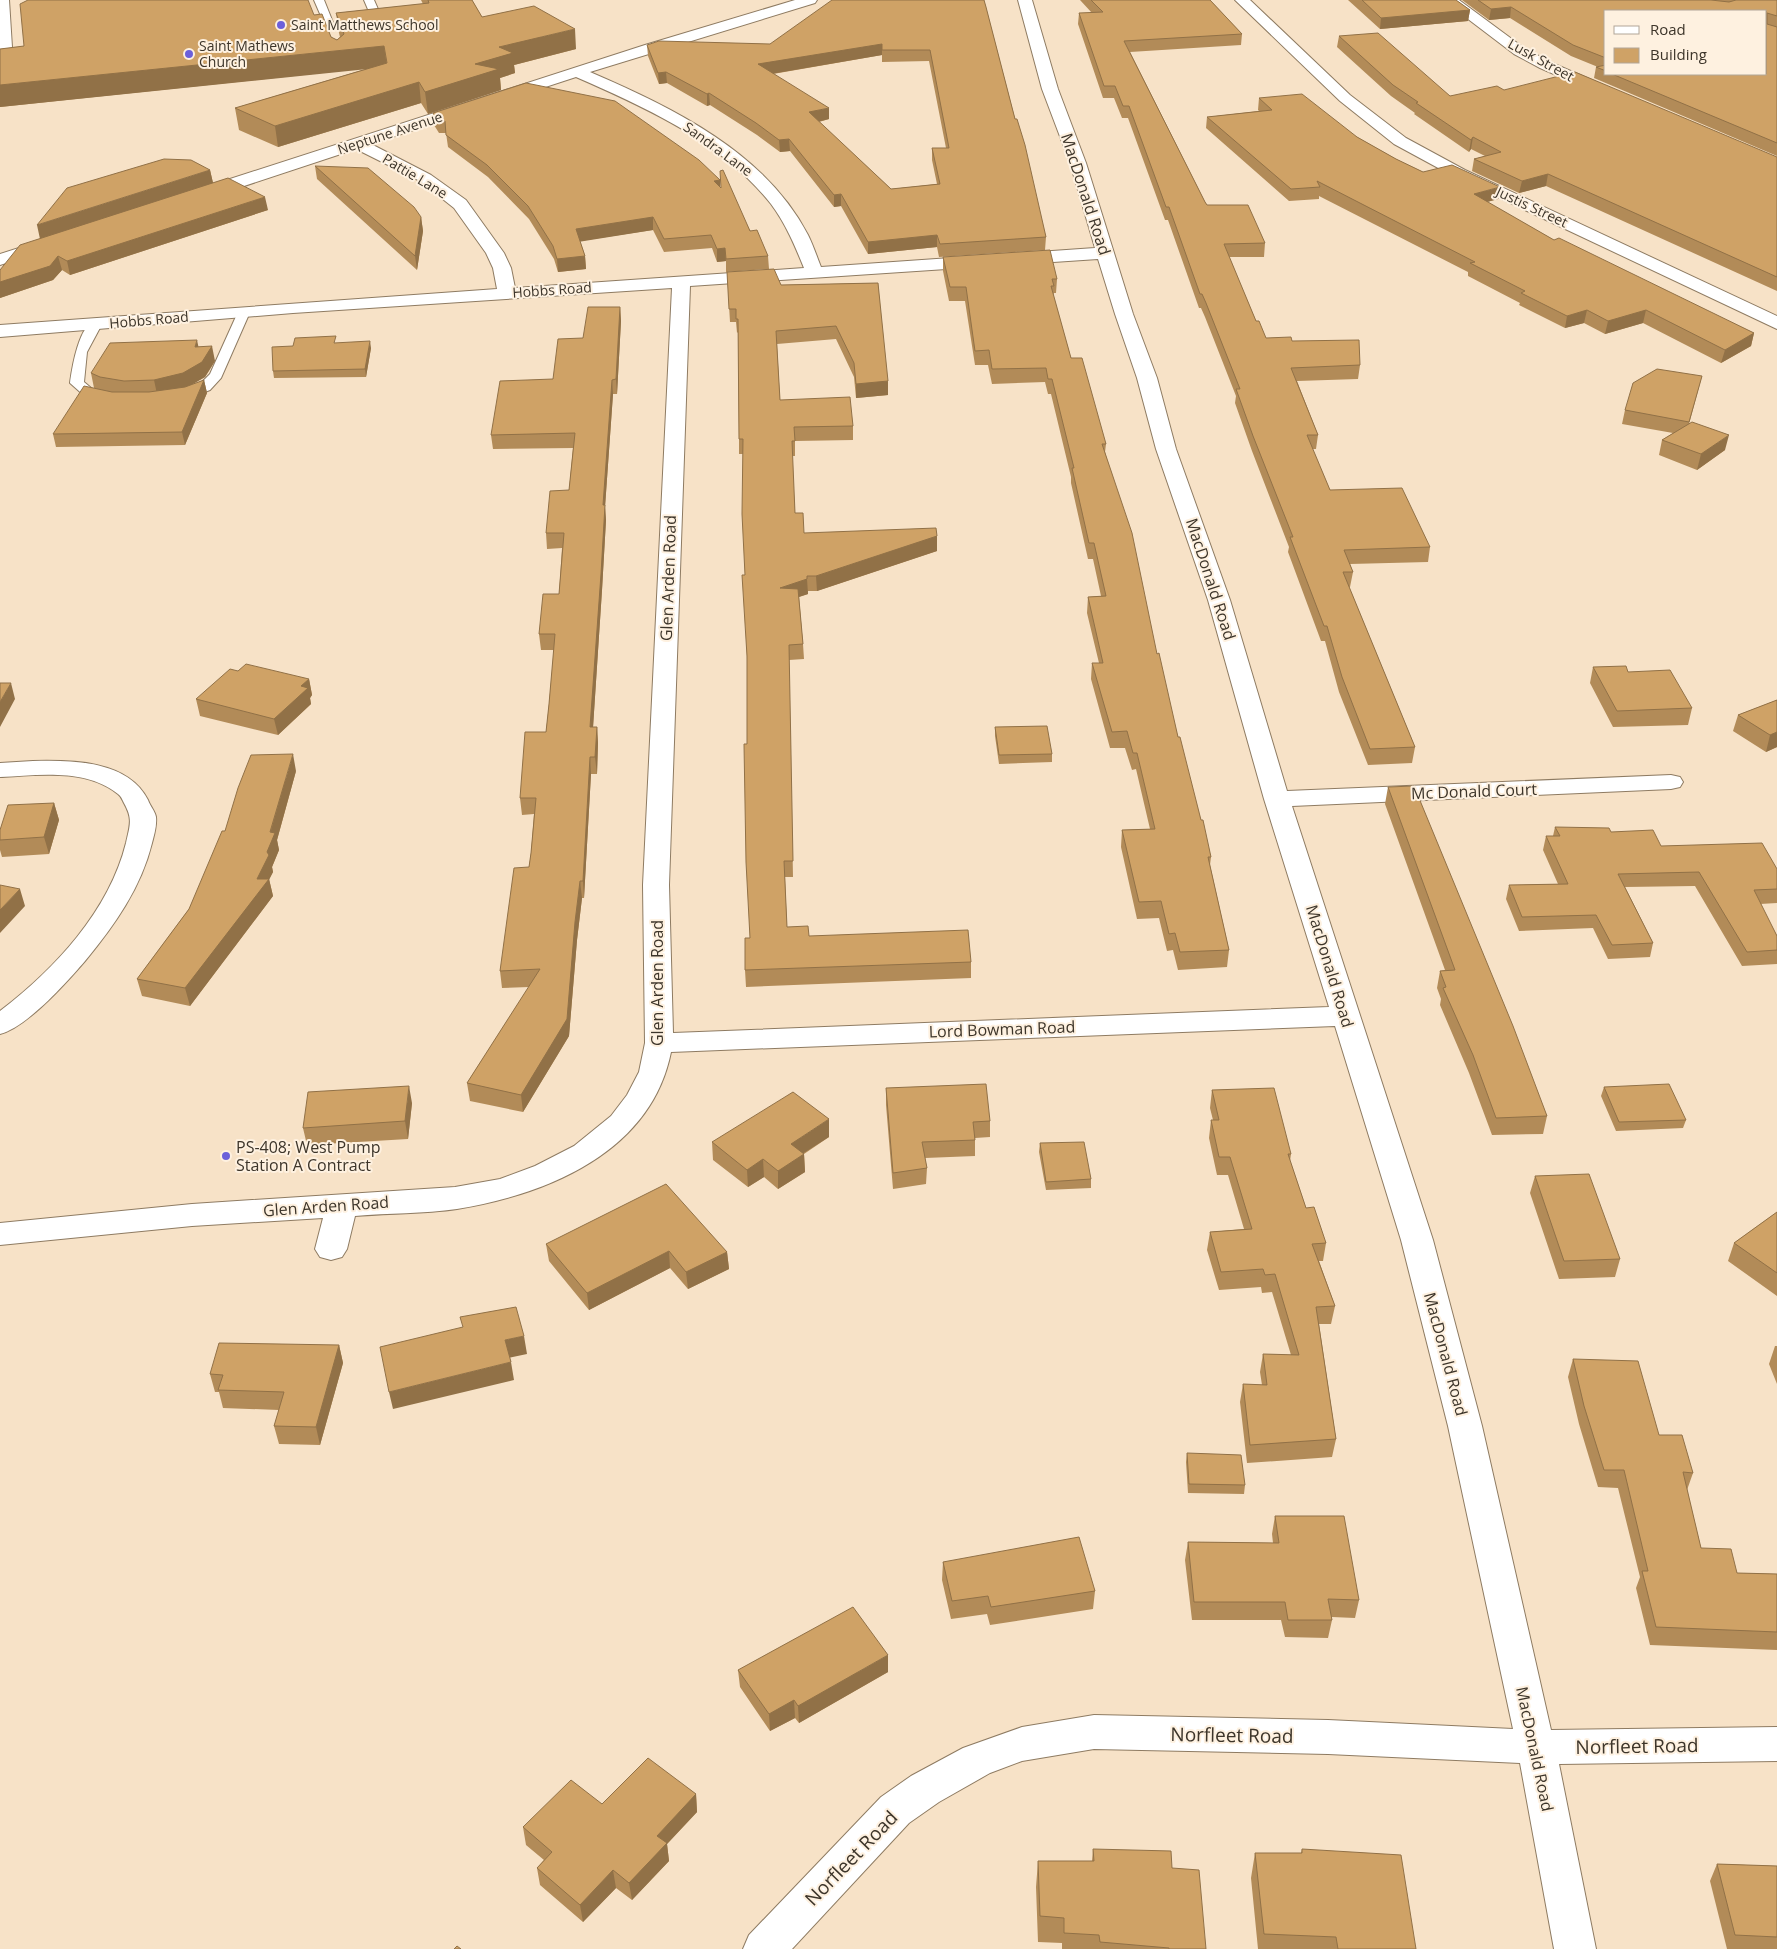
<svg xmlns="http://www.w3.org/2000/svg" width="1777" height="1949" viewBox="0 0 1777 1949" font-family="'Open Sans',sans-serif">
<rect width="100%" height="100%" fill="#f7e2c7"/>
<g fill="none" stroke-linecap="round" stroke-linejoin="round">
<defs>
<path id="service" d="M 314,0 L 324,0 L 334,25 L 373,21 L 364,0 L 374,0 L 384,23 L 379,26 L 327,30 Z
M 244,308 L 250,312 L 221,378 L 210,390 L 187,399 L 177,399 L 175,396 L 177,393 L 200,384 L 210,374 L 238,312 Z
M 96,320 L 102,324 L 87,352 L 84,382 L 97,393 L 110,395 L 112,398 L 105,402 L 88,399 L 70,383 C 72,368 79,324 96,320 Z"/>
<path id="minor" d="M 0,0 L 9,0 L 13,63 L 11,66 L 6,67 L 0,65 Z
M 795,0 L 817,0 L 815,3 L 590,72 C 673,108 765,152 808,235 C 813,245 817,257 821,267 L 1095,248 L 1070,163 L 1042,89 L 1018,0 L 1032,0 L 1058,89 L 1086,163 L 1133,314 L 1157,378 L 1176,449 L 1230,600 L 1287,791 L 1671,775 L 1680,777 L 1683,782 L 1680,787 L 1671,789 L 1292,806 L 1433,1240 L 1482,1426 L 1551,1730 L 1777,1727 L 1777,1761 L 1559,1764 L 1596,1949 L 1554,1949 L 1520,1763 L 1328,1754 L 1094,1749 L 1022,1761 L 990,1773 L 939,1802 L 909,1823 L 792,1949 L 743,1949 L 749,1935 L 881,1797 L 911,1776 L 963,1748 L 1022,1727 L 1094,1715 L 1328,1720 L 1513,1729 L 1448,1426 L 1401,1240 L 1335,1026 L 671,1052 C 651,1152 548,1194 457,1209 C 424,1214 388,1213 355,1216 L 347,1249 L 342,1257 L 331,1260 L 320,1257 L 315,1249 L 323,1218 L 192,1226 L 0,1245 L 0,1223 L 192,1204 L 455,1187 L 500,1179 L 535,1166 L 574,1146 L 611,1116 L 627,1095 L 639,1072 L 645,1043 L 643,885 L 672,288 L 293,313 L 0,337 L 0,325 L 497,289 L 493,268 L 486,253 L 454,208 L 420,181 L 356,149 L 208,198 L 196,198 L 194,194 L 196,190 L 645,45 ZM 576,77 C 647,108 722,142 771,204 C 786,224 795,246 804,268 L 515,288 L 511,268 L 504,253 L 466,200 L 431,175 L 371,144 ZM 1098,259 L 1115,314 L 1137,378 L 1156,449 L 1208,600 L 1264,799 L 1329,1007 L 673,1033 L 669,885 L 690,286 Z
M 1235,0 L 1250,0 L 1350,95 L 1406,138 L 1465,170 L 1777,316 L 1777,329 L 1453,176 L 1394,144 L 1340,101 Z
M 1443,0 L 1459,0 L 1524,48 L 1550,62 L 1605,86 L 1608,89 L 1605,92 L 1595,92 L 1540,68 L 1514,54 Z
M 47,239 L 53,240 L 56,244 L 53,248 L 0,265 L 0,254 Z
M 33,761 C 71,760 128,760 148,800 C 150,806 155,811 156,817 C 157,826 154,835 152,843 C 141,888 114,926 85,961 C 66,983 27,1027 0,1034 L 0,1011 C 55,969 109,911 126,843 C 130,825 133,819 124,803 C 122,799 121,796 118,794 C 86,768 38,775 0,777 L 0,763 Z"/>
</defs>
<!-- service casing -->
<use href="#service" stroke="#8e7b62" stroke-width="2"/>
<!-- minor casing -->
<use href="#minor" stroke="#8e7b62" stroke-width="2"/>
<!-- service -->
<use href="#service" fill="#fff" fill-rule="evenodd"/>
<!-- minor -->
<use href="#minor" fill="#fff" fill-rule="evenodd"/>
</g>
<!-- wall -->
<path fill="#b28b58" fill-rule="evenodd" d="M 421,0 L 472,0 L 482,17 L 576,49 L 514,65 L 515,73 L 500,78 L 501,90 L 428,114 L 421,103 L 278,147 L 239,130 L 235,108 L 369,68 L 0,107 L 0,49 L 314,15 L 331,37 L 337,40 L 340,37 L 339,33 L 336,13 L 423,4 Z
M 984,0 L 1046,237 L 1045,250 L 939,257 L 937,247 L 868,254 L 841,206 L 834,207 L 790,151 L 780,152 L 757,135 L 710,105 L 707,106 L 667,83 L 659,84 L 648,56 L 647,45 L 770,44 ZM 882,55 L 882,62 L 929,61 L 946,148 L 932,148 L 932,160 L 937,184 L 891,189 L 819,122 L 829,119 L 773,74 Z
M 1080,0 L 1210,0 L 1242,34 L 1241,45 L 1130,52 L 1205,202 L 1207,205 L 1265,243 L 1264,257 L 1229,257 L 1256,321 L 1266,338 L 1292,341 L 1360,365 L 1358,379 L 1297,381 L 1318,435 L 1316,449 L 1312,449 L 1330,490 L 1430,547 L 1428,562 L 1350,564 L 1353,572 L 1350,587 L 1349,587 L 1415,747 L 1412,763 L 1368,765 L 1339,692 L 1325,641 L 1321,641 L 1288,552 L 1289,547 L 1252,451 L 1235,403 L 1236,396 L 1205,317 L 1201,308 L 1199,308 L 1168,220 L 1165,220 L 1128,118 L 1122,118 L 1114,98 L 1103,98 L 1078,24 L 1079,13 L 1092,13 Z
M 1348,0 L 1456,0 L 1470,10 L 1468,21 L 1380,29 Z
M 1462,0 L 1777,0 L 1777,156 L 1594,78 L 1596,67 L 1598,67 L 1571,56 L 1510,18 L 1489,20 ZM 1606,11 L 1766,74 L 1606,74 Z
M 1339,36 L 1450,96 L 1504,90 L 1777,157 L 1777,291 L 1546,186 L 1519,193 L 1472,171 L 1474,159 L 1485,156 L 1471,149 L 1469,152 L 1414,114 L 1415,113 L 1391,96 L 1337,47 Z
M 1259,98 L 1357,137 L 1396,159 L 1423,172 L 1498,199 L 1487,202 L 1554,240 L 1754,333 L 1751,346 L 1721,363 L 1643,323 L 1605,334 L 1584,323 L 1565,328 L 1519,305 L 1520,303 L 1468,276 L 1468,272 L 1319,196 L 1319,199 L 1289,201 L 1206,128 L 1207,117 L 1259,111 L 1258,110 Z
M 433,113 L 720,180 L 720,187 L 768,256 L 769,269 L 726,272 L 726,261 L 717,262 L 712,248 L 664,252 L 653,230 L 580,241 L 585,256 L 586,269 L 558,272 L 554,259 L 529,219 L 488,177 L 448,147 L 446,133 L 439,133 L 434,125 Z
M 315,166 L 421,217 L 423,231 L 417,270 L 317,179 Z
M 210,170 L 213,183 L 268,210 L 70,275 L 62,270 L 53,280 L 0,298 L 0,270 L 40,239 Z
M 943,257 L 1057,279 L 1056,293 L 1054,293 L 1053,295 L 1071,358 L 1106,444 L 1105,452 L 1178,737 L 1211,857 L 1210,865 L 1229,950 L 1227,967 L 1178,970 L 1173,950 L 1167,951 L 1159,918 L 1137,919 L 1121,847 L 1122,830 L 1150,829 L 1136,769 L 1132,770 L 1125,748 L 1110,748 L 1091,679 L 1092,663 L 1099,663 L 1087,613 L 1088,597 L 1101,596 L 1093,559 L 1088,559 L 1071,483 L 1071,477 L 1051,394 L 1048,394 L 1045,382 L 992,384 L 988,365 L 975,365 L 965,301 L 949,301 L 943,271 Z
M 727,272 L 781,285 L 878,283 L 888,395 L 856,398 L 854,377 L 836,339 L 777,344 L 780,400 L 853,426 L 853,440 L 795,441 L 795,456 L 792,456 L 795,513 L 804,533 L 937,536 L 937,551 L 817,591 L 808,591 L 808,594 L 799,597 L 803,644 L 804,659 L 789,660 L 793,877 L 785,877 L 787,927 L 809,936 L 971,962 L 971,978 L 746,987 L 745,970 L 750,938 L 747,744 L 747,660 L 745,575 L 743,454 L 739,454 L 739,439 L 738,332 L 737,333 L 736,322 L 730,322 Z
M 620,307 L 621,321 L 617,394 L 613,394 L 605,507 L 606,520 L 602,590 L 593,727 L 597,727 L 598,743 L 597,774 L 591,774 L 584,898 L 582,898 L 577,940 L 569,1036 L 523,1112 L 470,1101 L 467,1083 L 529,987 L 502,988 L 500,971 L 529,867 L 531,853 L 534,814 L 522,815 L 520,798 L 546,732 L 549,704 L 554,650 L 541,650 L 539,634 L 559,594 L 562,548 L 547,549 L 546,533 L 569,490 L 573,448 L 493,449 L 491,435 L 553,379 L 583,338 Z
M 337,343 L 371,348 L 366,377 L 274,378 L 273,371 Z
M 199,347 L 215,361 L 205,377 L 191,385 L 204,380 L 207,393 L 185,445 L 56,447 L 53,434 L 97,389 L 94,388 L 91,373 Z
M 1702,376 L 1689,424 L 1725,450 L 1697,470 L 1659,455 L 1662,440 L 1673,433 L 1622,424 L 1625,410 Z
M 1593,667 L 1692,708 L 1688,725 L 1613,727 L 1590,683 Z
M 309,679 L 312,695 L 310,698 L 311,704 L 278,735 L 200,716 L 196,699 Z
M 1777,700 L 1777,747 L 1766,752 L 1733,731 L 1738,715 Z
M 995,727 L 1052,754 L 1052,762 L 999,764 L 995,736 Z
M 296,771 L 277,840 L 279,850 L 272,867 L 273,872 L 269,879 L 273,896 L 190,1006 L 142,996 L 137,979 L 189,909 L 225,831 Z
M 1388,787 L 1547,1116 L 1543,1134 L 1492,1135 L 1469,1073 L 1440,1005 L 1441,999 L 1437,988 L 1440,971 L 1445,970 L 1385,804 Z
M 54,803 L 59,820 L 49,854 L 2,857 L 0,850 L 0,830 Z
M 1555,827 L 1611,832 L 1661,846 L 1777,869 L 1777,903 L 1760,904 L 1777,936 L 1777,964 L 1742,966 L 1695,886 L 1625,887 L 1653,943 L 1650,957 L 1608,959 L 1593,928 L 1519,931 L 1506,899 L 1509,885 L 1558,884 L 1543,850 L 1546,836 L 1553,836 Z
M 1604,1087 L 1686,1120 L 1683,1128 L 1616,1131 L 1601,1096 Z
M 886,1088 L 990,1121 L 990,1137 L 975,1138 L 975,1156 L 925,1158 L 927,1168 L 926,1184 L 893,1189 L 886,1105 Z
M 1212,1090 L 1291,1154 L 1290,1161 L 1306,1208 L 1326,1243 L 1323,1261 L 1319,1261 L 1335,1306 L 1331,1324 L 1319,1324 L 1336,1439 L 1332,1457 L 1247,1463 L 1240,1402 L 1243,1384 L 1262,1385 L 1260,1372 L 1263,1354 L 1291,1355 L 1272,1292 L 1262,1293 L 1261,1287 L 1219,1290 L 1207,1250 L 1210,1232 L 1244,1229 L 1228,1175 L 1217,1175 L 1209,1138 L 1211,1120 L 1213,1120 L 1210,1108 Z
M 412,1103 L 408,1139 L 307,1145 L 303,1128 Z
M 829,1137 L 804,1154 L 805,1172 L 778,1189 L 764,1177 L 748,1187 L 713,1160 L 712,1142 Z
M 1040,1143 L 1091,1179 L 1091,1188 L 1046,1190 L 1039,1152 Z
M 1535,1176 L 1620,1259 L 1615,1277 L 1559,1279 L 1530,1193 Z
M 1777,1212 L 1777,1296 L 1728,1261 L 1734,1243 Z
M 546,1244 L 727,1252 L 729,1269 L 688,1289 L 670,1268 L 589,1310 L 549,1261 Z
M 339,1345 L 343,1363 L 320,1445 L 279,1444 L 274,1426 L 279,1410 L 223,1408 L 219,1392 L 215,1392 L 210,1374 Z
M 1775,1346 L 1777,1346 L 1777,1384 L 1769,1364 Z
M 1573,1359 L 1659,1435 L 1693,1473 L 1687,1490 L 1701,1548 L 1737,1573 L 1777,1574 L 1777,1650 L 1650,1645 L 1636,1588 L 1640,1577 L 1618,1488 L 1598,1487 L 1579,1424 L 1568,1377 Z
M 1187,1453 L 1245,1485 L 1244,1494 L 1188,1493 L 1186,1462 Z
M 1275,1516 L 1359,1600 L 1355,1618 L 1332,1617 L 1332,1620 L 1328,1638 L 1285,1637 L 1281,1620 L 1192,1620 L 1185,1560 L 1188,1542 L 1273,1543 L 1272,1534 Z
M 943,1562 L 1095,1591 L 1093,1609 L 990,1625 L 987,1614 L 951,1619 L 942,1580 Z
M 738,1670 L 888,1672 L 799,1723 L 795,1718 L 770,1731 L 740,1687 Z
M 696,1794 L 697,1812 L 667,1844 L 669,1861 L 632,1900 L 616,1888 L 583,1922 L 540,1885 L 537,1868 L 544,1860 L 526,1845 L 523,1827 L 602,1804 Z
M 1093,1849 L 1172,1868 L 1206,1949 L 1062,1949 L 1062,1943 L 1038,1942 L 1036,1887 L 1038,1861 L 1092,1861 Z
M 1302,1849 L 1416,1949 L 1258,1949 L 1251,1878 L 1255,1853 L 1301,1853 Z
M 1717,1864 L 1777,1866 L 1777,1949 L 1727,1949 L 1710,1881 Z"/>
<!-- shaded-wall -->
<path fill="#917147" d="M 1511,7 L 1510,18 L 1489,20 L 1491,9 Z
M 1470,10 L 1468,21 L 1380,29 L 1381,18 Z
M 575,29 L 576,49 L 514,65 L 515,73 L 500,78 L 501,90 L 428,114 L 425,92 L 475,64 L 499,47 Z
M 882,44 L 882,55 L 759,76 L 758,64 Z
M 384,46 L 387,67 L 0,107 L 0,85 Z
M 666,72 L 667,83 L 659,84 L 658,73 Z
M 419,82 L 421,103 L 278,147 L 275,126 Z
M 709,93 L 710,105 L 707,106 L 707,94 Z
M 829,108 L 829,119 L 809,124 L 809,112 Z
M 1473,137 L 1471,149 L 1469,152 L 1471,140 Z
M 789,139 L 790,151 L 780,152 L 779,140 Z
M 210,170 L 213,183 L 40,239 L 37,225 Z
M 1548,174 L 1546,186 L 1519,193 L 1522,181 Z
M 720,180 L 720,192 L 714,181 Z
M 1500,187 L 1498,199 L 1472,206 L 1474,194 Z
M 841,194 L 841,206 L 834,207 L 834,195 Z
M 265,197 L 268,210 L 70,275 L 67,261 Z
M 421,217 L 423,231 L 417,270 L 415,256 Z
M 653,217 L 653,230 L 578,242 L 576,229 Z
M 937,235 L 937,247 L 868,254 L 868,242 Z
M 725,248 L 726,261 L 717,262 L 717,249 Z
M 58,256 L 62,270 L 53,280 L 0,298 L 0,282 Z
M 585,256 L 586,269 L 558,272 L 557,259 Z
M 620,307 L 621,321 L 617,394 L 616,379 Z
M 1587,310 L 1584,323 L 1565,328 L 1567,316 Z
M 1646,310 L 1643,323 L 1605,334 L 1608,321 Z
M 1754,333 L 1751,346 L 1721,363 L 1725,350 Z
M 197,340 L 200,354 L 195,347 Z
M 370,341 L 371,348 L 366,377 L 365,369 Z
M 212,346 L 215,361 L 205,377 L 186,388 L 157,394 L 154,380 Z
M 204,380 L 207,393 L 185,445 L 182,432 Z
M 612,380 L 613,394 L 605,507 L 606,520 L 602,590 L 592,743 L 590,727 L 603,505 Z
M 888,381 L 888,395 L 856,398 L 856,384 Z
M 1729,435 L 1725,450 L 1697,470 L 1701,454 Z
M 937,536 L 937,551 L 817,591 L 816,576 Z
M 807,579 L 808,594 L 780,603 L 780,588 Z
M 309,679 L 312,695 L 310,698 L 311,704 L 278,735 L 274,719 L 301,686 Z
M 11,683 L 15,699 L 0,727 L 0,702 Z
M 597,727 L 598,743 L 597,774 L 595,757 Z
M 1777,732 L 1777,747 L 1766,752 L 1770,735 Z
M 293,754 L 296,771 L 277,840 L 279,850 L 272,867 L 273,872 L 269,880 L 269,879 L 273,896 L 190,1006 L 185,988 L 257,879 Z
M 590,757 L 591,774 L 584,898 L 583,881 Z
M 54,803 L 59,820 L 49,854 L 44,837 Z
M 580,881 L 582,898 L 577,940 L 569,1036 L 523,1112 L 521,1095 L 575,922 Z
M 20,889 L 25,906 L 0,933 L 0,910 Z
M 409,1086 L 412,1103 L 408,1139 L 405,1121 Z
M 829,1119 L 829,1137 L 791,1161 L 791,1144 Z
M 804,1154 L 805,1172 L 778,1189 L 778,1171 Z
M 763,1159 L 764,1177 L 748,1187 L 747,1170 Z
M 669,1251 L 670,1268 L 589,1310 L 587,1293 Z
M 727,1252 L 729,1269 L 688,1289 L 686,1272 Z
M 524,1336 L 527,1354 L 508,1358 L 505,1340 Z
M 339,1345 L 343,1363 L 320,1445 L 316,1427 Z
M 511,1362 L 514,1380 L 393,1409 L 389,1392 Z
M 888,1655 L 888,1672 L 799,1723 L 798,1706 Z
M 794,1700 L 795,1718 L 770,1731 L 769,1714 Z
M 696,1794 L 697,1812 L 667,1844 L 669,1861 L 632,1900 L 629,1883 L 657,1836 Z
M 613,1870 L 616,1888 L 583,1922 L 580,1905 Z"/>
<!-- building -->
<path fill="#cfa266" stroke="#917147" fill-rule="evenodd" d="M 28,0 L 308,0 L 314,15 L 322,14 L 331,37 L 337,40 L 344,34 L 336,13 L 429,3 L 428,0 L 472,0 L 482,17 L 534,6 L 575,29 L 499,47 L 513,53 L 475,64 L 499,69 L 425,92 L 419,82 L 275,126 L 235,108 L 387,63 L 384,46 L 0,85 L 0,49 L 24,46 L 20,4 Z
M 832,0 L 984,0 L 986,7 L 1015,119 L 1017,119 L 1025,145 L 1046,237 L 940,244 L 937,235 L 868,242 L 841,194 L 834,195 L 789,139 L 779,140 L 756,123 L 709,93 L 707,94 L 666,72 L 658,73 L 647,45 L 659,41 L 770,44 ZM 882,44 L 882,50 L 930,50 L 949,148 L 932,148 L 940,184 L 891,189 L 809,112 L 829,108 L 758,64 Z
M 1091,0 L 1210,0 L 1242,34 L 1124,41 L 1205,202 L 1207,205 L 1248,205 L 1265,243 L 1224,244 L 1256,321 L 1259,321 L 1266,338 L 1291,337 L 1292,341 L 1359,340 L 1360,365 L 1291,368 L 1318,435 L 1307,435 L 1330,490 L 1402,488 L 1430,547 L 1344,550 L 1353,572 L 1343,572 L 1415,747 L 1370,749 L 1342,677 L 1327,626 L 1324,626 L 1290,537 L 1293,537 L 1253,436 L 1236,389 L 1240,389 L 1206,303 L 1202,294 L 1200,294 L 1169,207 L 1166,207 L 1129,106 L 1123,106 L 1115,86 L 1104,86 L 1079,13 L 1103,12 Z
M 1362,0 L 1456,0 L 1470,10 L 1381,18 Z
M 1478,0 L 1711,0 L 1729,2 L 1736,0 L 1777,0 L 1777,16 L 1767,13 L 1767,24 L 1777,27 L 1777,143 L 1612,74 L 1766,74 L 1766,11 L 1606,11 L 1606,58 L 1573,45 L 1511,7 L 1491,9 Z
M 1378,33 L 1450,96 L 1497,86 L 1504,90 L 1575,72 L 1777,157 L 1777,277 L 1548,174 L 1522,181 L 1474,159 L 1501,152 L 1473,137 L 1471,140 L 1416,103 L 1418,102 L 1393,85 L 1339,36 Z
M 1606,65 L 1606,71 L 1596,67 Z
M 526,83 L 615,101 L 699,160 L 720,180 L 714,181 L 721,188 L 720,171 L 723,170 L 750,231 L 757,230 L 768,256 L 726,259 L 725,248 L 717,249 L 711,235 L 664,239 L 653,217 L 576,229 L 585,256 L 557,259 L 553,246 L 528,206 L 487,165 L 446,135 L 445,121 L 437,121 L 433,113 Z
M 1302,94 L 1357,137 L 1396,159 L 1423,172 L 1452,165 L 1500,187 L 1474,194 L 1554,240 L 1559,238 L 1754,333 L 1725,350 L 1646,310 L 1608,321 L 1587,310 L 1567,316 L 1521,293 L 1525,291 L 1470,263 L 1475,262 L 1317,181 L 1320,187 L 1291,189 L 1207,117 L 1272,110 L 1259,98 Z
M 164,159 L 191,160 L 210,170 L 37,225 L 67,188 Z
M 315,166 L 368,168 L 414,207 L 421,217 L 415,256 Z
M 228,178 L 265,197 L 67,261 L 58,256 L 50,266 L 0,282 L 0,270 L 20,245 Z
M 1050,250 L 1057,279 L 1052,279 L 1054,286 L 1051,286 L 1071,358 L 1082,358 L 1106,444 L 1102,444 L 1132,533 L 1157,654 L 1159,653 L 1178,737 L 1180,737 L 1201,820 L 1203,820 L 1211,857 L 1208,857 L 1229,950 L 1180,952 L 1175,933 L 1169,934 L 1161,901 L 1139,902 L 1122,830 L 1155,829 L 1137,753 L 1133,753 L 1127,731 L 1112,732 L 1092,663 L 1103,663 L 1088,597 L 1106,596 L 1094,543 L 1089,543 L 1072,468 L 1074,468 L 1052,379 L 1048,379 L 1046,368 L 992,369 L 989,350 L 975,351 L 966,287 L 950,287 L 943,257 Z
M 774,269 L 781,285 L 878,283 L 888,381 L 856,384 L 854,363 L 836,326 L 776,331 L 780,400 L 850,397 L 853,426 L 794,427 L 795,441 L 792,441 L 795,513 L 803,513 L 804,533 L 936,528 L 937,536 L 816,576 L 807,576 L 807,579 L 780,588 L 798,589 L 803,644 L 789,645 L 793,861 L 784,861 L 787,927 L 808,926 L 809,936 L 968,930 L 971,962 L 745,970 L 745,938 L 750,938 L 746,862 L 744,744 L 747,744 L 747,656 L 742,575 L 745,575 L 742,514 L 743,439 L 739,439 L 738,319 L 736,319 L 736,309 L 729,309 L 727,272 Z
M 588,307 L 620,307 L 616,379 L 612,380 L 603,505 L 605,505 L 601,574 L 590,727 L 597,727 L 595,757 L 590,757 L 583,881 L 580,881 L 575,922 L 567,1019 L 521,1095 L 467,1083 L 540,969 L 500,971 L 514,868 L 529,867 L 531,853 L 536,798 L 520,798 L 525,732 L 546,732 L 549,704 L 555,634 L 539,634 L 543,594 L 559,594 L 564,533 L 546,533 L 550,491 L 569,490 L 575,433 L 491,435 L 500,381 L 553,379 L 558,339 L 583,338 Z
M 336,336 L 334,343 L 370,341 L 365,369 L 273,371 L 272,347 L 293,346 L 295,338 Z
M 197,340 L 195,347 L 212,346 L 202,362 L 183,373 L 154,380 L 124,381 L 100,377 L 91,373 L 110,343 Z
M 1657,369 L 1702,376 L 1689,422 L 1625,410 L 1633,383 Z
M 204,380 L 182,432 L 53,434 L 84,386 L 112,392 L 149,392 L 185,387 Z
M 1692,422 L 1729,435 L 1701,454 L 1662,440 Z
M 246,664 L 309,679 L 301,686 L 308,688 L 274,719 L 196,699 L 230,669 L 238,671 Z
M 1626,666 L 1628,672 L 1670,670 L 1692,708 L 1617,711 L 1593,667 Z
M 0,683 L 11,683 L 0,702 Z
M 1777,700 L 1777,732 L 1770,735 L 1738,715 Z
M 1047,726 L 1052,754 L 999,755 L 995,727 Z
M 293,754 L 270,832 L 275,833 L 267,852 L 269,855 L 257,879 L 269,879 L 185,988 L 137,979 L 189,909 L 222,831 L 225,831 L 238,788 L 251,755 Z
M 1414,786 L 1513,1026 L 1547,1116 L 1496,1118 L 1473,1055 L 1443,988 L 1446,987 L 1440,971 L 1455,970 L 1388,787 Z
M 54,803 L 44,837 L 0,840 L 0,830 L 8,805 Z
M 1555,827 L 1609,828 L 1611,832 L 1653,830 L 1661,846 L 1762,843 L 1777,869 L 1777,889 L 1754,890 L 1777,936 L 1777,950 L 1747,952 L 1699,872 L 1618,874 L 1653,943 L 1612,945 L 1596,915 L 1522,917 L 1509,885 L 1568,884 L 1546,836 L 1560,836 Z
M 0,885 L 20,889 L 0,910 Z
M 986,1084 L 990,1121 L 973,1122 L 975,1140 L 922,1142 L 927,1168 L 893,1173 L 886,1088 Z
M 1669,1084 L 1686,1120 L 1619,1122 L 1604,1087 Z
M 409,1086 L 405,1121 L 303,1128 L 308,1092 Z
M 1274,1088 L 1291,1154 L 1288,1154 L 1306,1208 L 1314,1207 L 1326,1243 L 1312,1244 L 1335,1306 L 1316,1307 L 1336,1439 L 1250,1445 L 1243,1384 L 1267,1385 L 1263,1354 L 1299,1355 L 1275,1274 L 1265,1275 L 1263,1269 L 1221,1272 L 1210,1232 L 1252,1229 L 1230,1157 L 1219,1157 L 1211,1120 L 1219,1120 L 1212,1090 Z
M 793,1092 L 829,1119 L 791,1144 L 804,1154 L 778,1171 L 763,1159 L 747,1170 L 712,1142 Z
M 1084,1142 L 1091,1179 L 1046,1182 L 1040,1143 Z
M 1589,1174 L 1620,1259 L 1564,1261 L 1535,1176 Z
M 666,1184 L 727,1252 L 686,1272 L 669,1251 L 587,1293 L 546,1244 Z
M 1777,1212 L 1777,1273 L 1734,1243 Z
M 516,1307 L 524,1336 L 505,1340 L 511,1362 L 389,1392 L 380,1347 L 463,1327 L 460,1317 Z
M 219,1343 L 339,1345 L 316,1427 L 274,1426 L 284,1392 L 218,1390 L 223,1375 L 210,1374 Z
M 1573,1359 L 1638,1361 L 1659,1435 L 1682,1435 L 1693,1473 L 1683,1472 L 1701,1548 L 1731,1549 L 1737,1573 L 1777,1574 L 1777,1632 L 1656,1627 L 1642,1571 L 1648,1571 L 1624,1470 L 1604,1470 L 1584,1406 Z
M 1187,1453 L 1241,1455 L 1245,1485 L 1189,1484 Z
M 1275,1516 L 1344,1516 L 1359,1600 L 1328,1599 L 1332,1620 L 1288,1620 L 1285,1602 L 1194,1602 L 1188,1542 L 1279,1543 Z
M 1079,1537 L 1095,1591 L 991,1607 L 988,1596 L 952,1601 L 943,1562 Z
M 853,1607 L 888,1655 L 798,1706 L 794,1700 L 769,1714 L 738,1670 Z
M 648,1758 L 696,1794 L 657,1836 L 667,1843 L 629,1883 L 613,1870 L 580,1905 L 537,1868 L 552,1852 L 523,1827 L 571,1780 L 602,1804 Z
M 1093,1849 L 1171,1851 L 1172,1868 L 1199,1870 L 1206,1949 L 1169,1949 L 1169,1948 L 1100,1942 L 1099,1935 L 1064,1933 L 1064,1918 L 1040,1916 L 1038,1861 L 1094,1861 Z
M 1302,1849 L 1401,1855 L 1416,1949 L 1338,1949 L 1336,1937 L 1264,1934 L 1255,1853 L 1302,1853 Z
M 1717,1864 L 1777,1866 L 1777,1937 L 1735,1935 Z
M 457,1946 L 461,1949 L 454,1949 Z"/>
<!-- markers -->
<g fill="#6c60da" stroke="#fef1e0" stroke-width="2">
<circle cx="281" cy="25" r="5"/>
<circle cx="189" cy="54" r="5"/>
<circle cx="226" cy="1156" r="5"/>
</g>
<g text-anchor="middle" stroke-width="4" stroke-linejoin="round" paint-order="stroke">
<!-- far-poi labels -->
<g font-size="14" fill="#3d352a" stroke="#fef1e0" text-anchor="start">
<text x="291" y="30">Saint Matthews School</text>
<text x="199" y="51">Saint Mathews<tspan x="199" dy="16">Church</tspan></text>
</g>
<!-- far-street labels -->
<g font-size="14" fill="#3d352a" stroke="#fef1e0">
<text transform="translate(1541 60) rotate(29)" y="5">Lusk Street</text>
<text transform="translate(390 133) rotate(-18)" y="5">Neptune Avenue</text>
<text transform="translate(718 149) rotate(36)" y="5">Sandra Lane</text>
<text transform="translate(415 176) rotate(31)" y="5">Pattie Lane</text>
<text transform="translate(1532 207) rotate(25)" y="5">Justis Street</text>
<text transform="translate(552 290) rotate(-4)" y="5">Hobbs Road</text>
<text transform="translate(149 320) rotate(-5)" y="5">Hobbs Road</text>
</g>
<!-- street labels -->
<g font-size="16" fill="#3d352a" stroke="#fef1e0">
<text transform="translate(1086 194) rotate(72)" y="6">MacDonald Road</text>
<text transform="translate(668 578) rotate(-88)" y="6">Glen Arden Road</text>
<text transform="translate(1211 579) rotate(72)" y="6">MacDonald Road</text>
<text transform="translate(1474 791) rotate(-2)" y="6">Mc Donald Court</text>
<text transform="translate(1330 966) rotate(73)" y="6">MacDonald Road</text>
<text transform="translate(657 983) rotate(-90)" y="6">Glen Arden Road</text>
<text transform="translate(1002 1029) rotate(-2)" y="6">Lord Bowman Road</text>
<text transform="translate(326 1206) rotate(-4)" y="6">Glen Arden Road</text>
<text transform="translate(1446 1354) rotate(75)" y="6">MacDonald Road</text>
<text transform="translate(1535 1749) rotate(78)" y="6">MacDonald Road</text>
</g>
<!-- poi labels -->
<g font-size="16" fill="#3d352a" stroke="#fef1e0" text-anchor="start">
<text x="236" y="1153">PS-408; West Pump<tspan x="236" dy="18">Station A Contract</tspan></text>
</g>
<!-- near-street labels -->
<g font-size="19" fill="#3d352a" stroke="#fef1e0">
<text transform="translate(1232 1735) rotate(1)" y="7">Norfleet Road</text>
<text transform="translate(1637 1746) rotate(-1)" y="7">Norfleet Road</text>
<text transform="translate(851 1858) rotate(-46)" y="7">Norfleet Road</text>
</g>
</g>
<!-- legend -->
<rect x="1604" y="10" width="162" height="65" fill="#fef1e0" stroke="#b1a697"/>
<rect x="1614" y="26" width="25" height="8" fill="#ffffff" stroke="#b1a697"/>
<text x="1650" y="35" font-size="15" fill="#3d352a">Road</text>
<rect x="1614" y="48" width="25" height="15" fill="#cfa266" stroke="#b1a697"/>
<text x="1650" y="60" font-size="15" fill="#3d352a">Building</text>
</svg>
